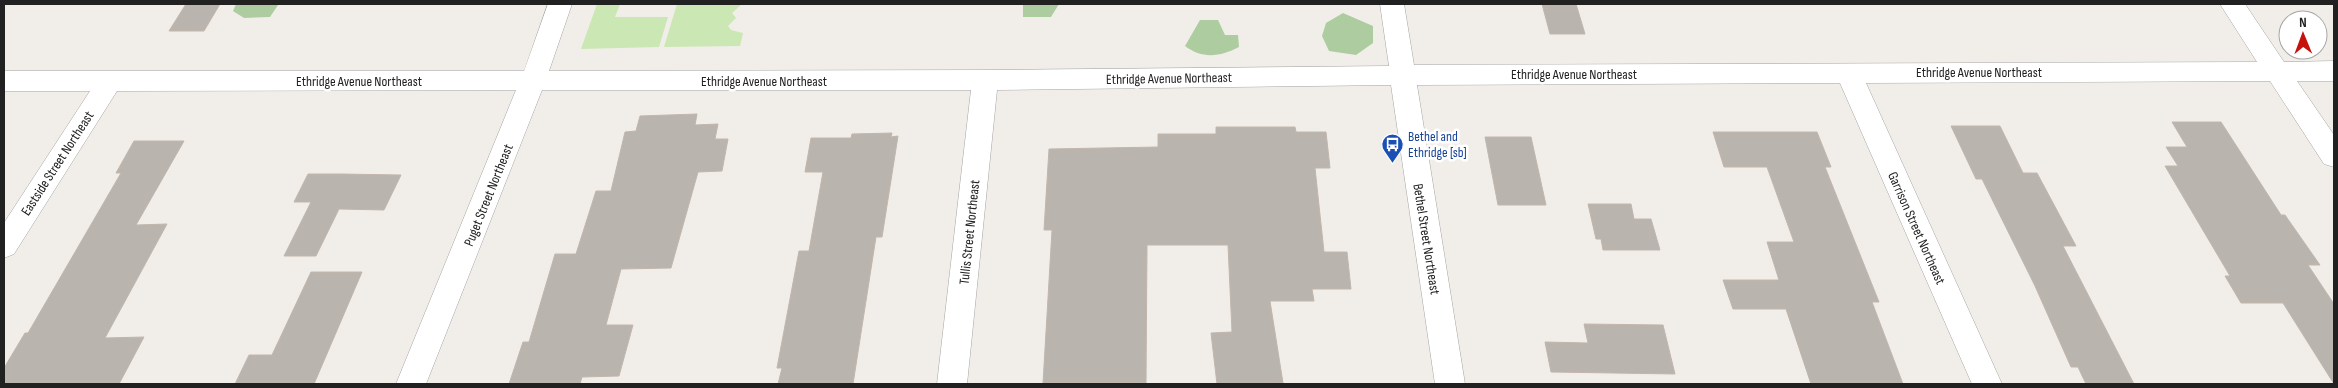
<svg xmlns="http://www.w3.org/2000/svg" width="2338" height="388" viewBox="0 0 2338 388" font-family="'Sofia Sans Condensed',sans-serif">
<rect width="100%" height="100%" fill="#f1eee9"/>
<!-- grass -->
<path fill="#cbe7b3" d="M 597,4 L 620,4 L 615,17 L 668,17 L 659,47 L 581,49 Z
M 677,4 L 742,4 L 732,13 L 736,18 L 728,26 L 731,30 L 743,33 L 740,46 L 664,47 Z"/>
<!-- forest -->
<path fill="#adcda0" d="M 236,4 L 277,4 L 278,5 L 270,17 L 244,18 L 233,11 Z
M 1023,4 L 1059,4 L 1051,17 L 1023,17 Z
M 1343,13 L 1373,26 L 1373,43 L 1356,55 L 1329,51 L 1322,36 L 1326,23 Z
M 1200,20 L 1218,20 L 1225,35 L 1238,35 L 1239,47 C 1220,57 1202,59 1185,46 Z"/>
<!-- building -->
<path fill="#bab4ae" stroke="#c2b6ac" d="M 186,4 L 220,4 L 204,31 L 169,31 Z
M 1542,4 L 1576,4 L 1585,34 L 1550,34 Z
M 697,114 L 695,125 L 718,124 L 715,139 L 728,139 L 722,171 L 698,172 L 671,268 L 621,269 L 606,325 L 633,325 L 619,376 L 582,377 L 580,384 L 509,384 L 523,342 L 529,342 L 555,254 L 576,254 L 596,191 L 611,191 L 625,132 L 636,131 L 640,116 Z
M 2172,122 L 2221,122 L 2281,215 L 2285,215 L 2320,265 L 2308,265 L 2334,304 L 2334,384 L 2283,303 L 2241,303 L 2225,276 L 2230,276 L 2165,166 L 2178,166 L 2166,147 L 2187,147 Z
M 1951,126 L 2000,126 L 2023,173 L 2037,173 L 2076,246 L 2063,246 L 2134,384 L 2086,384 L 2078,367 L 2071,367 L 2035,286 L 1982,179 L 1976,179 Z
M 1216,127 L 1295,127 L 1296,132 L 1326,132 L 1330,168 L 1315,168 L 1324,252 L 1347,252 L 1351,289 L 1312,289 L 1314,301 L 1270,301 L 1283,383 L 1217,384 L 1211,333 L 1232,332 L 1228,245 L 1147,245 L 1146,383 L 1043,383 L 1052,230 L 1044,230 L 1049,149 L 1158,147 L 1158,134 L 1216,134 Z
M 1713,132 L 1817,132 L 1831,167 L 1825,167 L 1879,302 L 1872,302 L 1903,384 L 1811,384 L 1786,309 L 1733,309 L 1723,280 L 1779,280 L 1767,242 L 1794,242 L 1767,167 L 1724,167 Z
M 892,133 L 891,137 L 898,136 L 882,237 L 876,237 L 853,384 L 778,384 L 782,368 L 777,368 L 799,251 L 809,251 L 823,172 L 805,172 L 811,138 L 851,138 L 852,134 Z
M 1485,137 L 1531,137 L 1546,205 L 1498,205 Z
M 134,141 L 184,141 L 136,225 L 167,224 L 105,338 L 144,337 L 119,384 L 4,384 L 4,368 L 25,333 L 28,333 L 121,173 L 116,173 Z
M 308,174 L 341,174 L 401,175 L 384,210 L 339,209 L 316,256 L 284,256 L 311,202 L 294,202 Z
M 1588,204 L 1631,204 L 1634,219 L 1651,219 L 1660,250 L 1603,250 L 1601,239 L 1596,239 Z
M 311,272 L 362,272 L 314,384 L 235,384 L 249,355 L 272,355 Z
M 1584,324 L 1663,325 L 1675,374 L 1551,372 L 1545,342 L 1588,343 Z"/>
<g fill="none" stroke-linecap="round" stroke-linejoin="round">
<defs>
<path id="minor" d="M 548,4 L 572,4 L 549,71 L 985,70 L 1389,66 L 1380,4 L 1404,4 L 1414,65 L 2257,62 L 2220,4 L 2245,4 L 2284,62 L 2334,61 L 2334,81 L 2297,81 L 2334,135 L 2334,167 L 2324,164 L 2270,81 L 1866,83 L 2002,384 L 1972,384 L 1840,83 L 1417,85 L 1465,384 L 1435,384 L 1391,85 L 997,90 L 967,384 L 937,384 L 971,90 L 542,90 L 426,384 L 396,384 L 516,90 L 117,91 L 14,254 L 4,258 L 4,223 L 90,91 L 4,91 L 4,71 L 524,71 Z"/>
</defs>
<!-- minor casing -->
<use href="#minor" stroke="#a5a5a5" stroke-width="1"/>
<!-- minor -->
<use href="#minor" fill="#fff" fill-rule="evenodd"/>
</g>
<!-- icons -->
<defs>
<symbol id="bus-pin" viewBox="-11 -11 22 30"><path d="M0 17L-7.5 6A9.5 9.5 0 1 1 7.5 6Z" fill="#1a4fb4" stroke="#fff"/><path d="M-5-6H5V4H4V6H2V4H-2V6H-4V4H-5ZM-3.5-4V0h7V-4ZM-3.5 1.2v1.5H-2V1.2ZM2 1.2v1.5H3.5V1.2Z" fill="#fff"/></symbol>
</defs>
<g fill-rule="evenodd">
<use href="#bus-pin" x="1380" y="132" width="25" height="34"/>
</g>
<g text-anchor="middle" stroke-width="5" stroke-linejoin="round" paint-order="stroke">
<!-- street labels -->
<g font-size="14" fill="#212121" stroke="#fff">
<text x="1979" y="77">Ethridge Avenue Northeast</text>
<text x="1574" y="79">Ethridge Avenue Northeast</text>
<text transform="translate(1169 78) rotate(-1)" y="5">Ethridge Avenue Northeast</text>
<text x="359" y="86">Ethridge Avenue Northeast</text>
<text x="764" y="86">Ethridge Avenue Northeast</text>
<text transform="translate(57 163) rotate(-57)" y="5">Eastside Street Northeast</text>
<text transform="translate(488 195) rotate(-68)" y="5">Puget Street Northeast</text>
<text transform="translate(1917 228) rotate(66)" y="5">Garrison Street Northeast</text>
<text transform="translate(969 232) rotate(-84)" y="5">Tullis Street Northeast</text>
<text transform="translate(1427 239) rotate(81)" y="5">Bethel Street Northeast</text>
</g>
<!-- transit labels -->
<g font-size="14" fill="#164399" stroke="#fff" text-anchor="start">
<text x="1408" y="141">Bethel and<tspan x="1408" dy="16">Ethridge [sb]</tspan></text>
</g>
</g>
<!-- border -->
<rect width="2338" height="388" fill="none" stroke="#212121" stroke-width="10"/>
<!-- north arrow -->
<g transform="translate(2303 35) rotate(359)"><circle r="24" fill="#ffffff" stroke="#a6a6a6"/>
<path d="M0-4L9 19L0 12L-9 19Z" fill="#c5120d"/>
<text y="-8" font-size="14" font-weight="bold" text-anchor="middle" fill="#212121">N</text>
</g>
</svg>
